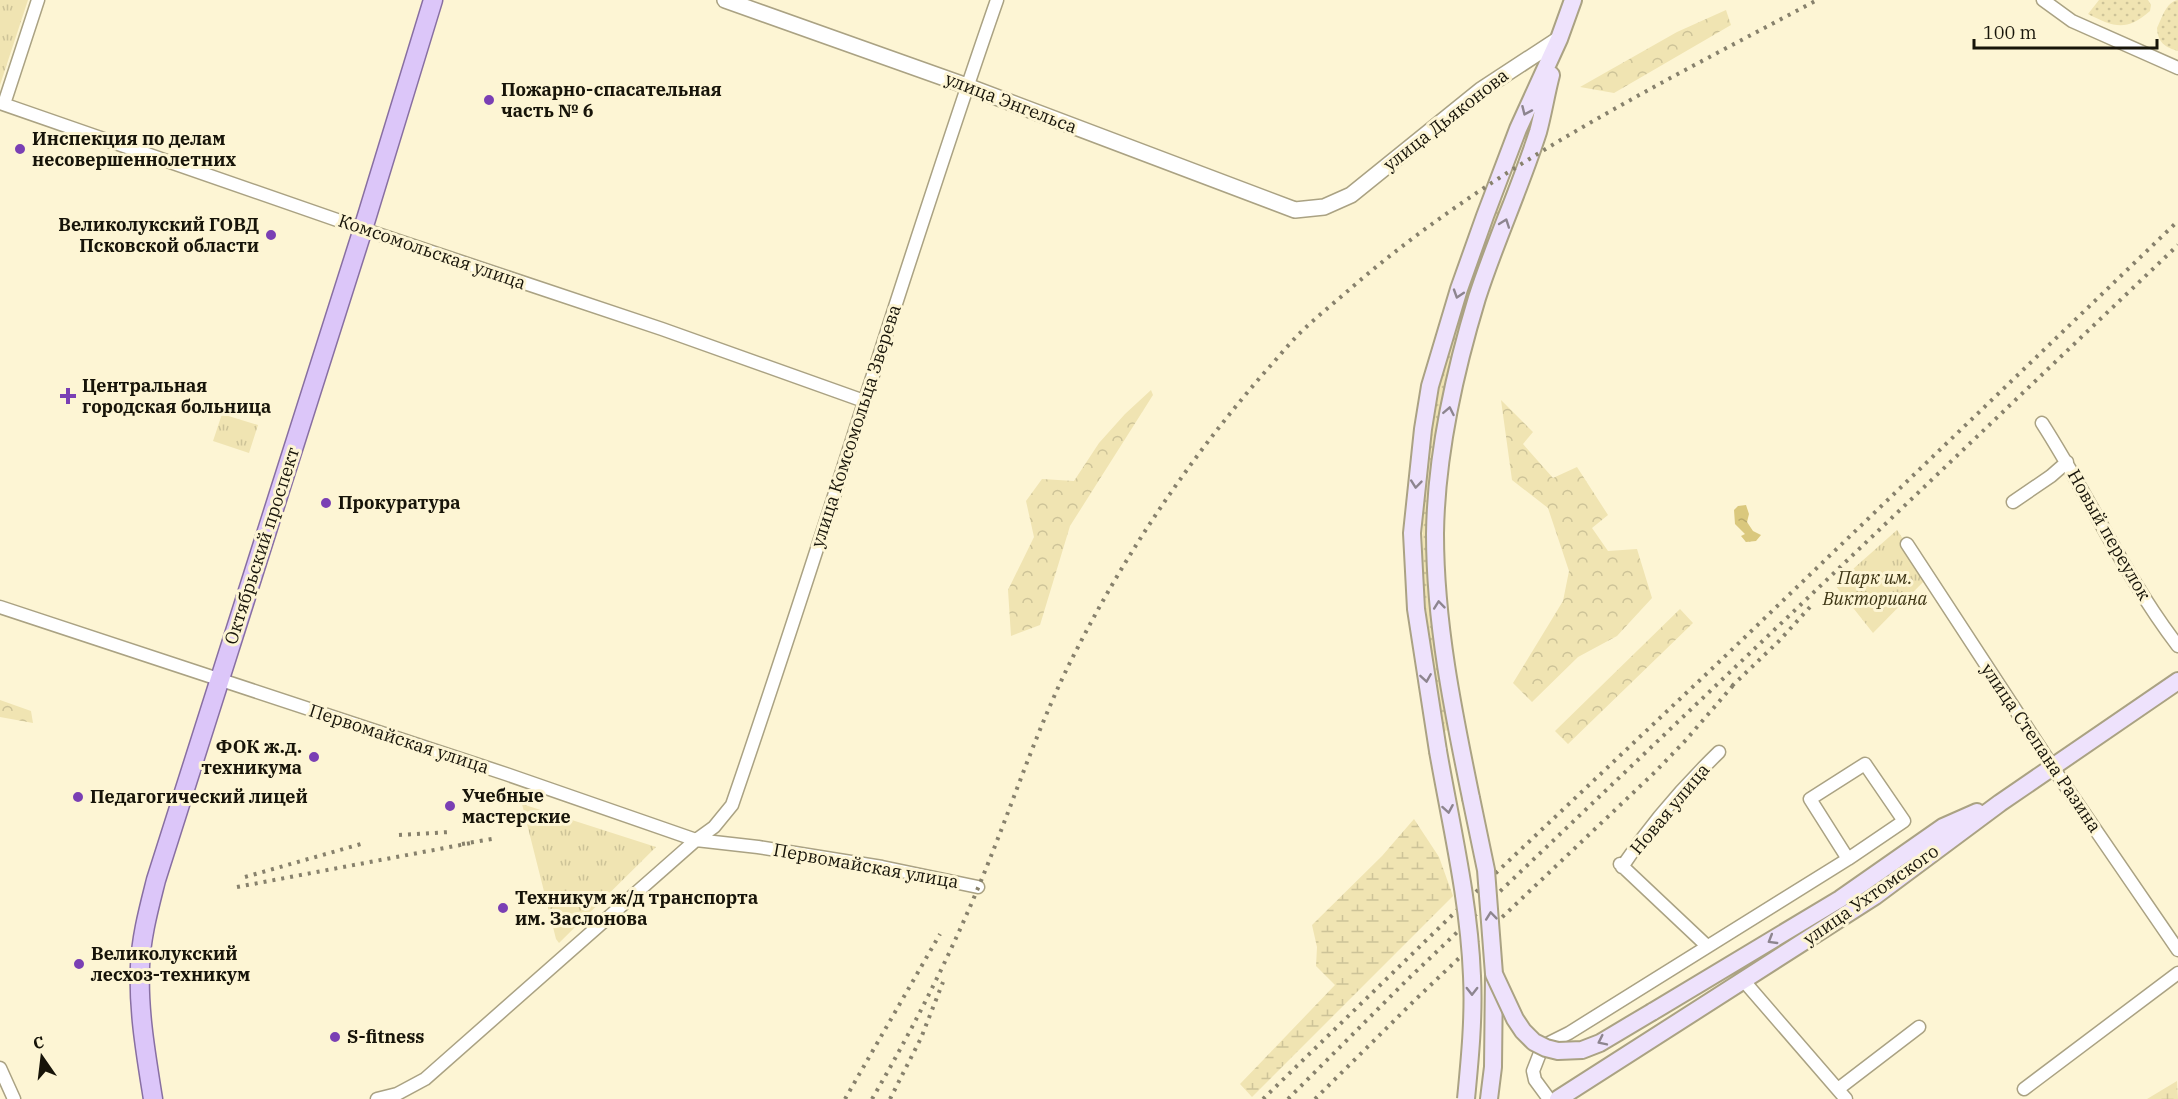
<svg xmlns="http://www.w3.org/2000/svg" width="2178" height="1099" viewBox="0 0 2178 1099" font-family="'IBM Plex Serif',serif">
<defs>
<pattern id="grass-dots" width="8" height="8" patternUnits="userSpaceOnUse" patternTransform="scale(1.5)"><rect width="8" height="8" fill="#f0e4b2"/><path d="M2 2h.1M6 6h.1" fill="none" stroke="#cdc398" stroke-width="1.8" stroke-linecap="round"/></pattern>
<pattern id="forest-crowns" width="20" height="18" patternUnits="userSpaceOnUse" patternTransform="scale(1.5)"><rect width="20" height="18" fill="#f0e4b2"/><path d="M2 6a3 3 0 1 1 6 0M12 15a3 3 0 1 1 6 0" fill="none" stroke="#cdc398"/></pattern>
<pattern id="wetland-marsh" width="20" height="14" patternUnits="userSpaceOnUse" patternTransform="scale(1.5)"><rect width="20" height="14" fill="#f0e4b2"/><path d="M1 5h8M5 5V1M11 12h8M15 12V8" fill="none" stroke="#cdc398"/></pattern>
<pattern id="park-tufts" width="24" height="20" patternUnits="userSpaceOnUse" patternTransform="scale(1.5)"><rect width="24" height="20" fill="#f0e4b2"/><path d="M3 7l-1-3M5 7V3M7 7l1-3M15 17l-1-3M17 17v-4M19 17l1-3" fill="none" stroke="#cdc398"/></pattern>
<pattern id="water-ripples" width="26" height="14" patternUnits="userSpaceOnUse" patternTransform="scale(1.5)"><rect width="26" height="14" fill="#dac87d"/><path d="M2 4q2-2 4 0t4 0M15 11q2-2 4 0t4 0" fill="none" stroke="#baab6b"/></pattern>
</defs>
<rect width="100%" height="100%" fill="#fdf5d4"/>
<!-- grass -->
<path fill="url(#grass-dots)" d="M 2099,0 L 2148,0 L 2151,5 L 2150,11 C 2126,32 2114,27 2088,14 Z
M 2178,0 L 2178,51 C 2165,47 2158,43 2157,28 C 2162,18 2166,2 2178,0 Z
M 1499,200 L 1504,201 L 1471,296 L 1438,427 L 1449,730 L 1444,731 C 1435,676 1425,620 1423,564 C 1420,492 1430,420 1448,351 C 1461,300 1481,250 1499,200 Z"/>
<!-- forest -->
<path fill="url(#forest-crowns)" d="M 1726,10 L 1731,25 L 1614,93 L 1580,87 L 1677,32 Z
M 1151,390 L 1153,395 L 1070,526 L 1040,625 L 1011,636 L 1008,590 L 1034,537 L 1026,501 L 1042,479 L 1074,481 L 1099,443 L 1125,414 Z
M 1501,400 L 1533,432 L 1523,444 L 1553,478 L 1577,467 L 1608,515 L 1592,528 L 1608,551 L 1637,549 L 1652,598 L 1617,636 L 1578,657 L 1532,702 L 1513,683 L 1563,601 L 1569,571 L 1548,508 L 1512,480 Z
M 1680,609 L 1693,623 L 1568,744 L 1555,731 Z
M 0,700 L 31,711 L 33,723 L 0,717 Z"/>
<!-- wetland -->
<path fill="url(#wetland-marsh)" d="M 1414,819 L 1439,857 L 1453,896 L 1252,1097 L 1240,1084 L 1335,985 L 1316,966 L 1317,947 L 1312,925 L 1382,856 Z
M 2177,1081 L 2178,1099 L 2147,1099 Z"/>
<!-- park -->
<path fill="url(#park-tufts)" d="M 0,0 L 28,0 L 0,85 Z
M 222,414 L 258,425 L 249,453 L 213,441 Z
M 1897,530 L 1928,577 L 1873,633 L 1835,585 Z
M 522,804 L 656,847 L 559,943 L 556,939 Z"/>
<!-- water -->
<path fill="url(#water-ripples)" d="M 1746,505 L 1749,514 L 1747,522 L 1753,531 L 1761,535 L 1756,541 L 1746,542 L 1741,536 L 1745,534 L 1735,524 L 1734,510 L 1738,506 Z"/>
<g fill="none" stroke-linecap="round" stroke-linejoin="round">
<defs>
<path id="minor" d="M 2043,0 L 2072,21 L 2178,68
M 0,103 L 363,229 L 662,329 L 864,401
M 4,104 L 38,0
M 2042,423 C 2089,496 2125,577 2178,646
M 2013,502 L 2051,476 L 2067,462
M 1907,544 L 2060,778 L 2178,950
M 0,607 L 506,774 L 696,840 L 758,847 L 882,867 L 978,887
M 1620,864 L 1707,946
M 1622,867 C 1650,825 1683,787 1719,752
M 1743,980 L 1846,1099
M 0,1068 L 14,1099
M 1838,1089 L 1919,1027
M 2024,1089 L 2178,973
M 377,1099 L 397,1094 L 425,1079 L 696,840 L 714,827 L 732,805 C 824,538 904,267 997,0
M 1549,1099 L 1535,1080 L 1533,1071 L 1540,1053 L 1549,1043 L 1569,1033 L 1848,859 L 1904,821 L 1865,764 L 1810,799 L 1848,859"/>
<path id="tertiary" d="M 725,0 L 967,86 L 1295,210 L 1324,207 L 1351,195 L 1481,90 L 1559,39"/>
<path id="secondary" d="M 1438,751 L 1416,609 L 1412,533 L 1423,429 L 1430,386 L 1459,289 L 1485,216 L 1518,129 L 1559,39 L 1573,0
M 1471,798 C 1453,711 1435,623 1435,534 C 1436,454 1454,374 1477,298 C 1495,242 1520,188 1538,132 C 1543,114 1546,94 1551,75
M 1652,1012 L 1840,899 L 1943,827 L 1977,812
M 1489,1099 L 1493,1067 L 1494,974
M 1558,1099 L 1875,896 L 2000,803 L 2178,681"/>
<path id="primary" d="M 153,1099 C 146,1055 138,1010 140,966 C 141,937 149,908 156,880 L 363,229 L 433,0"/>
</defs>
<!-- minor casing -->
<use href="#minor" stroke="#aaa283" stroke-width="15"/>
<!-- tertiary casing -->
<use href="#tertiary" stroke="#aaa283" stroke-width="18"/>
<!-- secondary casing -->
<use href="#secondary" stroke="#aaa283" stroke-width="20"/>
<!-- primary casing -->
<use href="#primary" stroke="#886fa2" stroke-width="21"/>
<!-- minor -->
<use href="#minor" stroke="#fff" stroke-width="12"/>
<!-- tertiary -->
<use href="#tertiary" stroke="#fff" stroke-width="15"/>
<!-- secondary -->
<use href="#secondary" stroke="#eee2fc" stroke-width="16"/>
<!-- primary -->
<use href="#primary" stroke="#dcc6f9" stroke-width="18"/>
<!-- rail -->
<path stroke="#87816c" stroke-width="4" stroke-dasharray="3 6" stroke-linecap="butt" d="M 1732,686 L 1779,641 L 1810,607
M 399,835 L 450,832
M 462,844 L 492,839
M 245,877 L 361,844
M 237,887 L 471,843
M 845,1099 L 940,934
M 872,1099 C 918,1020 958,940 991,856 C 1019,786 1043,713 1078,647 C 1129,548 1191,457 1264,373 C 1276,360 1287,346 1299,334 C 1315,318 1333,304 1350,289 C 1489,168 1656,86 1817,0
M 890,1099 L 921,1038 L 943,982
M 1263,1099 L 1480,888 L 1718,663 L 2178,221
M 1288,1099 L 1407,980 L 2178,245
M 1315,1099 L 1416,999 L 1655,772 L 1685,741 L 1736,682"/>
<defs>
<path id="secondary-bridge" d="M 1438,751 C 1451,825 1469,900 1472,976 C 1474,1017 1470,1058 1466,1099
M 1471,798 L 1486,870 L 1494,974 L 1515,1019 L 1523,1031 L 1534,1042 L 1546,1048 L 1558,1051 L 1582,1050 L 1600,1043 L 1652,1012"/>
</defs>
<!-- secondary-bridge casing -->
<use href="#secondary-bridge" stroke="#aaa283" stroke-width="20" stroke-linecap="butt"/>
<!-- secondary-bridge -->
<use href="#secondary-bridge" stroke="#eee2fc" stroke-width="16"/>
</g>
<!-- one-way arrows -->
<defs><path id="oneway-chevron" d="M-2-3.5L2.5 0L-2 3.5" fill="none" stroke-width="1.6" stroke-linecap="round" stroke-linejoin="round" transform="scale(1.5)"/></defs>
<g stroke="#8d858f">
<use href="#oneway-chevron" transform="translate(1526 111) rotate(114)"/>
<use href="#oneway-chevron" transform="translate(1505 223) rotate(-70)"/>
<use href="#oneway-chevron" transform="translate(1458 294) rotate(108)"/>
<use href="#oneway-chevron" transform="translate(1449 411) rotate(-79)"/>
<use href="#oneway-chevron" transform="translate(1416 484) rotate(96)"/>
<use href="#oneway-chevron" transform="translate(1439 605) rotate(-96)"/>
<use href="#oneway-chevron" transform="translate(1426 678) rotate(81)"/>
<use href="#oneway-chevron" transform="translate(1448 809) rotate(80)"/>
<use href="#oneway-chevron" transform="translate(1491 916) rotate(-96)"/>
<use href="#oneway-chevron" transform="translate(1772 940) rotate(149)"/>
<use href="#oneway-chevron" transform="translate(1472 991) rotate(90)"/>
<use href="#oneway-chevron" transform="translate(1602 1041) rotate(154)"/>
</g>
<!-- markers -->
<g fill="#7a3fb4" stroke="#fdf5d4" stroke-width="2">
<circle cx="489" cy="100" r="6"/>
<circle cx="20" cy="149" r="6"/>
<circle cx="271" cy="235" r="6"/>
<path d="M65 387h6v6h6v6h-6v6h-6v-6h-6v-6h6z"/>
<circle cx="326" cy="503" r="6"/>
<circle cx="314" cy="757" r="6"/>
<circle cx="78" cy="797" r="6"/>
<circle cx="450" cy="806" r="6"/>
<circle cx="503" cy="908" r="6"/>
<circle cx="79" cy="964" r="6"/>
<circle cx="335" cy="1037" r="6"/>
</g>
<g text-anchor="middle" stroke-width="6" stroke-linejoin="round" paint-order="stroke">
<!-- poi labels -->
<g font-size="18" font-weight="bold" fill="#171409" stroke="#fdf5d4" text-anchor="start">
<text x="501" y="96">Пожарно-спасательная<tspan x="501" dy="21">часть № 6</tspan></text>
<text x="32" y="145">Инспекция по делам<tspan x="32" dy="21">несовершеннолетних</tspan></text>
<text x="259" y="231" text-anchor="end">Великолукский ГОВД<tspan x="259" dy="21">Псковской области</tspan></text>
<text x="82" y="392">Центральная<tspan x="82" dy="21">городская больница</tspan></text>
<text x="338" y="509">Прокуратура</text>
<text x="302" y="753" text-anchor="end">ФОК ж.д.<tspan x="302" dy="21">техникума</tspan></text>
<text x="462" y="802">Учебные<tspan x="462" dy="21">мастерские</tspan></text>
<text x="90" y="803">Педагогический лицей</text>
<text x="515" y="904">Техникум ж/д транспорта<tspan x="515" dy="21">им. Заслонова</tspan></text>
<text x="91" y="960">Великолукский<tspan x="91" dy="21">лесхоз-техникум</tspan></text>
<text x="347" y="1043">S-fitness</text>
</g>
<!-- street labels -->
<g font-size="18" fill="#171409" stroke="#fdf5d4">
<text transform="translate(1011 103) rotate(21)" y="6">улица Энгельса</text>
<text transform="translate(1446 120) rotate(-38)" y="6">улица Дьяконова</text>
<text transform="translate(432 252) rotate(19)" y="6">Комсомольская улица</text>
<text transform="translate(856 426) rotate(-72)" y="6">улица Комсомольца Зверева</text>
<text transform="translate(2109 535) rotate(60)" y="6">Новый переулок</text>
<text transform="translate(262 546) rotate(-72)" y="6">Октябрьский проспект</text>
<text transform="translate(399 739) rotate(18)" y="6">Первомайская улица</text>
<text transform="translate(2041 748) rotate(56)" y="6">улица Степана Разина</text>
<text transform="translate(1670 809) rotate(-50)" y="6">Новая улица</text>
<text transform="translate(866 866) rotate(10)" y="6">Первомайская улица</text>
<text transform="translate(1871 895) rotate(-35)" y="6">улица Ухтомского</text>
</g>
<!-- park labels -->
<g font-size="18" font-style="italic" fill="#3e3615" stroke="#fdf5d4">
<text x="1875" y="584">Парк им.<tspan x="1875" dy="21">Викториана</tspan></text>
</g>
</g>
<!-- north arrow -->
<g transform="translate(42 1057) rotate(346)" stroke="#fdf5d4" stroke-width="4.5" paint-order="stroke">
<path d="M0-4.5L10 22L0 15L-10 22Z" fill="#171409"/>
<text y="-9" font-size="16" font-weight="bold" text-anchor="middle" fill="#171409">С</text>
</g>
<!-- scale -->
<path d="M1974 39v9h183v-9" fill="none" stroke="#171409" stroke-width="3"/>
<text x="1983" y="39" font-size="18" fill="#171409" stroke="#fdf5d4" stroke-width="4.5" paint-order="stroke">100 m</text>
</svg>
